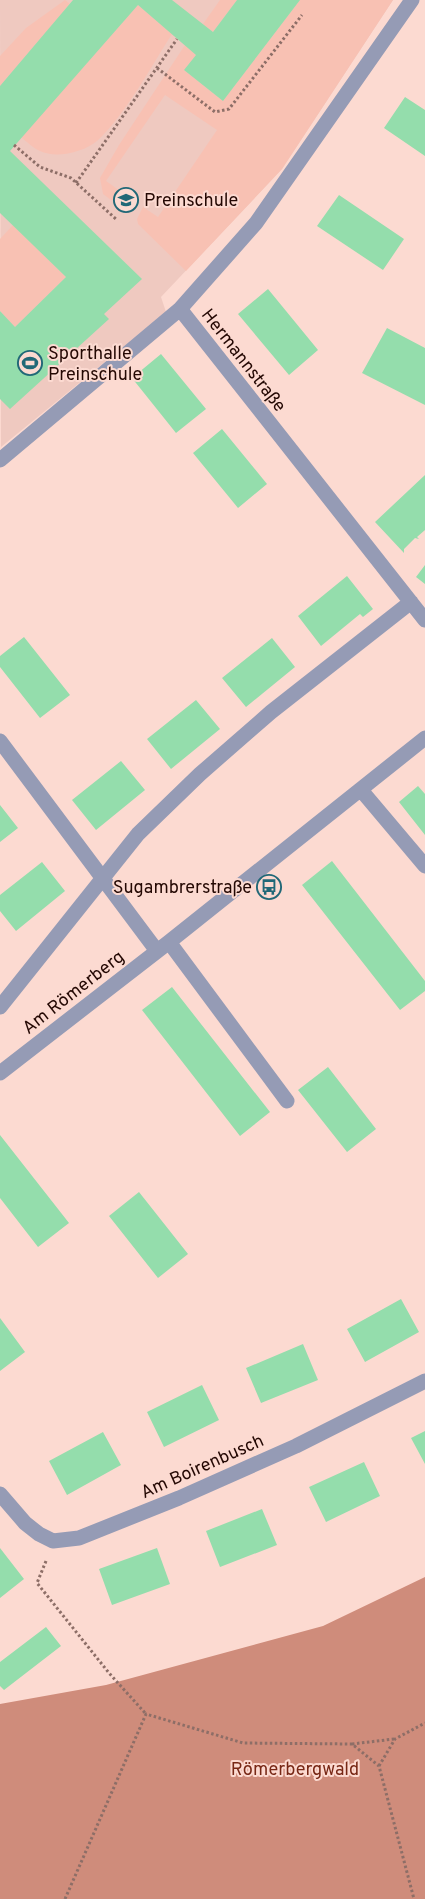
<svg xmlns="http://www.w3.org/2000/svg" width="425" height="1899" viewBox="0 0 425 1899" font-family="Overpass,sans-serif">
<rect width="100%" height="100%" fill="#fcdad1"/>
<!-- built -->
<path fill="#efc9c0" d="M 0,0 L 393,0 L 282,169 L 161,297 L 166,312 L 1,447 Z"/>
<!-- green -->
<path fill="#f8c1b3" d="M 65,0 L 70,4 L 0,86 L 0,56 L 26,28 Z
M 220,0 L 237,0 L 213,32 L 203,24 Z
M 300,0 L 393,0 L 282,169 L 186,271 L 138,224 L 137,219 L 143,207 L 158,217 L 217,130 L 165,95 L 106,181 L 123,193 L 120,200 L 111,200 L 103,194 L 100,178 L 119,145 L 185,45 L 196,55 L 184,70 L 223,101 Z
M 138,5 L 172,34 C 152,65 124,117 97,141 C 84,152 56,159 40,151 C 33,148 27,142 21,137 Z
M 13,225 L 66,277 L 15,327 L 0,311 L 0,239 Z"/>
<!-- forest -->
<path fill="#cf8c7b" d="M 425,1577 L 425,1899 L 0,1899 L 0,1704 L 106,1685 L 323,1626 Z"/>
<!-- building -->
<path fill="#94ddac" d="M 73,0 L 172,0 L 213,32 L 237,0 L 300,0 L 223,101 L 184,70 L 196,55 L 138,5 L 10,151 L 142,279 L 104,314 L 109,319 L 10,409 L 0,399 L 0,311 L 15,327 L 66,277 L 0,213 L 0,86 Z
M 405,97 L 425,110 L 425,156 L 384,128 Z
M 339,195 L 404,239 L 383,270 L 317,226 Z
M 268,289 L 318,350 L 289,375 L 238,314 Z
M 387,328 L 425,348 L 425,405 L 362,373 Z
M 161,354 L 206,409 L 176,433 L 132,378 Z
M 222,429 L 267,484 L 238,508 L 193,453 Z
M 425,475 L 425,530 L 417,537 L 419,539 L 415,538 L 404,549 L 404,553 L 375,522 Z
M 425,565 L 425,584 L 416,577 Z
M 347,576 L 373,609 L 363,617 L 360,614 L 321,646 L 298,616 Z
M 24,637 L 70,695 L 40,718 L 0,667 L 0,656 Z
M 272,638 L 295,667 L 246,707 L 222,678 Z
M 196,700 L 220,729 L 171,769 L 147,739 Z
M 121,761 L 145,790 L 96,830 L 72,800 Z
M 418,786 L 425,794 L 425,835 L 399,802 Z
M 0,805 L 18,828 L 0,842 Z
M 332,861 L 425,981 L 425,991 L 400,1010 L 302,885 Z
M 42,862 L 65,891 L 16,931 L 0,911 L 0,895 Z
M 172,987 L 270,1112 L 240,1136 L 142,1010 Z
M 328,1067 L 376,1129 L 347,1152 L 298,1090 Z
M 0,1135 L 69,1223 L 38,1247 L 0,1198 Z
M 139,1192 L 188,1254 L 158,1278 L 109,1216 Z
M 401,1299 L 419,1332 L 365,1362 L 347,1329 Z
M 0,1318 L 25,1352 L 0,1371 Z
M 303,1344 L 318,1380 L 261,1403 L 246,1368 Z
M 202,1385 L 219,1420 L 164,1447 L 147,1412 Z
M 425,1431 L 425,1464 L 411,1438 Z
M 103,1432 L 121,1465 L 67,1495 L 49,1461 Z
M 364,1462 L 380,1496 L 326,1522 L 309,1487 Z
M 262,1509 L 277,1545 L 220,1567 L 206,1531 Z
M 0,1548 L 24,1579 L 0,1598 Z
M 157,1548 L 170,1584 L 112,1605 L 99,1569 Z
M 46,1627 L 61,1646 L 4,1690 L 0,1686 L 0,1662 Z"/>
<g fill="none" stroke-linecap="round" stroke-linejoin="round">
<!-- path -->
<path stroke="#8d6e67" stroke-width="3" stroke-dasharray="2.5 2.5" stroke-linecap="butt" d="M 157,68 L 215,112 L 229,109 L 302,15
M 14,145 L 40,167 L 71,178 L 117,220
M 76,183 L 177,39
M 46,1561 L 37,1583 L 109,1673 L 146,1714
M 352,1744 L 394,1739
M 379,1766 L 395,1739 L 425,1723
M 65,1899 L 146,1714 L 243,1743 L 352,1744 L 379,1766 L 414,1899"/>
<!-- minor -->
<path stroke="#959bb5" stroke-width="15" d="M 180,309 L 425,620
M 0,460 L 180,309 L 256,223 L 412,0
M 0,741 L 157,951
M 361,790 L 425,866
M 169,942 L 287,1101
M 0,1007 L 138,834 L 200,774 L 271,712 L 411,602
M 0,1073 L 169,942 L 425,738
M 0,1494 L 25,1523 L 39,1534 L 53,1541 L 79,1538 L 179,1498 L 296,1446 L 425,1381"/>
</g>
<!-- icons -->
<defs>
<symbol id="school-ring" viewBox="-11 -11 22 22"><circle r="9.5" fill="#fcdad1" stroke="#216877" stroke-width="1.5"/><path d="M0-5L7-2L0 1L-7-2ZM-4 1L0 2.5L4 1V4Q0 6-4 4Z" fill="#216877"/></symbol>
<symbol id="stadium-ring" viewBox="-11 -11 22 22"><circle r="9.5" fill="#fcdad1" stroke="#216877" stroke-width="1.5"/><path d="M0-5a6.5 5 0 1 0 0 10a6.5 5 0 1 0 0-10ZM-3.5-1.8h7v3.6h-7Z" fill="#216877"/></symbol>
<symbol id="bus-ring" viewBox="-11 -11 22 22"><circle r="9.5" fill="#fcdad1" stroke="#216877" stroke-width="1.5"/><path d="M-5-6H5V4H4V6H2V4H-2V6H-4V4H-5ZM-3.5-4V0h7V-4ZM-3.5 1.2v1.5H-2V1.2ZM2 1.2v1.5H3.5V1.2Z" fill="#216877"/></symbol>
</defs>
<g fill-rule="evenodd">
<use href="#school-ring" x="112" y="186" width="28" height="28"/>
<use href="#stadium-ring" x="16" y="349" width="28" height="28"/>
<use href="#bus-ring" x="255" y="873" width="28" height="28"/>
</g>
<g text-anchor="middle" stroke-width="4" stroke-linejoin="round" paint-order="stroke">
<!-- poi labels -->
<g font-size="18" fill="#240803" stroke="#fcdad1" text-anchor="start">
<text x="144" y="206">Preinschule</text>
<text x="48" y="359">Sporthalle<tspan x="48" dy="21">Preinschule</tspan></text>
<text x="252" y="893" text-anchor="end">Sugambrerstraße</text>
</g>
<!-- street labels -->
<g font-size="18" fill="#240803" stroke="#fcdad1">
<text transform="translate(244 360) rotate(52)" y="6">Hermannstraße</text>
<text transform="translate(73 992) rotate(-38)" y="6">Am Römerberg</text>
<text transform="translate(202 1466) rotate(-24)" y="6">Am Boirenbusch</text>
</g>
<!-- park labels -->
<g font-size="18" fill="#772715" stroke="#fcdad1">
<text x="295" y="1775">Römerbergwald</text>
</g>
</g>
</svg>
